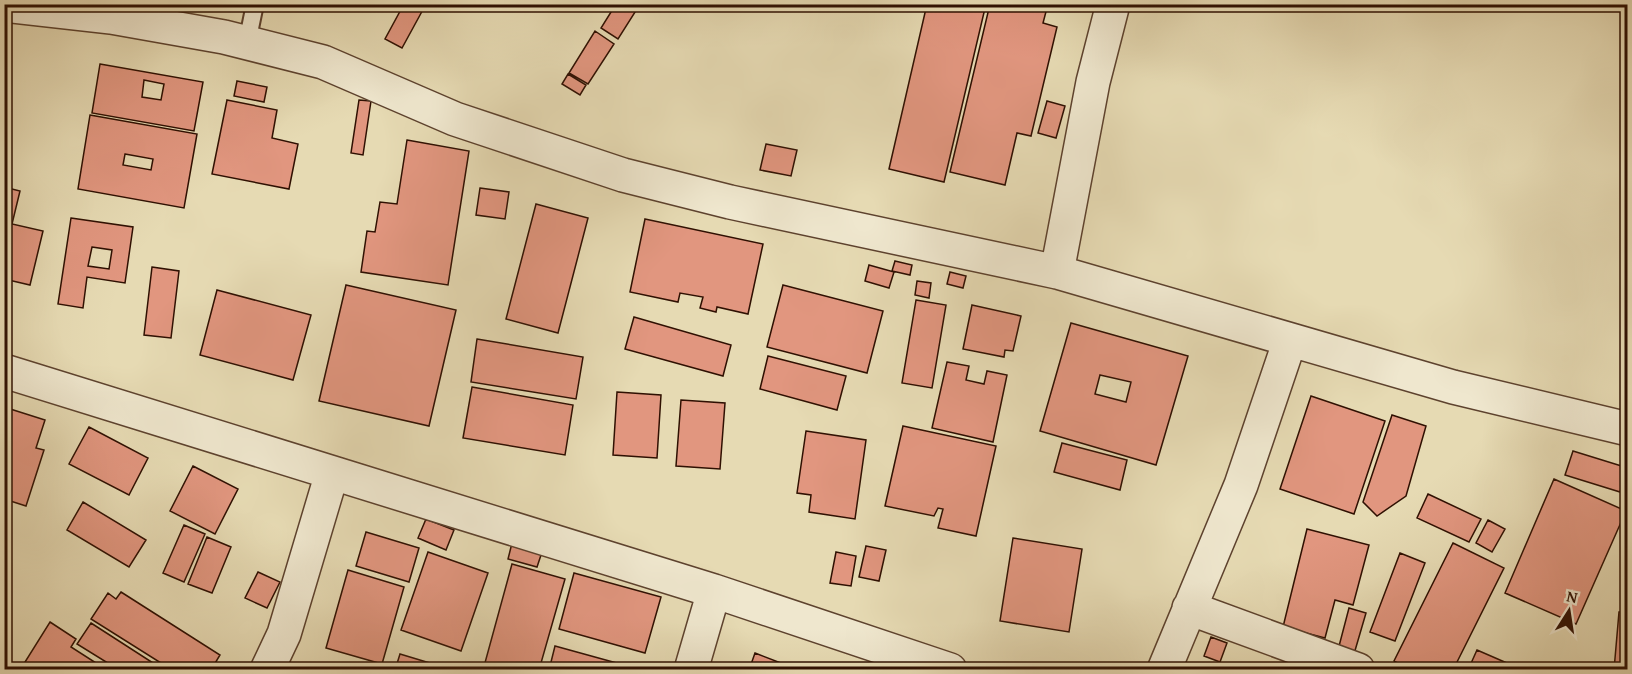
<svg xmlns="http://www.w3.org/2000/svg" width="1632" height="674" viewBox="0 0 1632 674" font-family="'Gentium Book Plus',serif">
<rect width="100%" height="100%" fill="#e6dab3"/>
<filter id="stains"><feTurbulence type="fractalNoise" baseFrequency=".00333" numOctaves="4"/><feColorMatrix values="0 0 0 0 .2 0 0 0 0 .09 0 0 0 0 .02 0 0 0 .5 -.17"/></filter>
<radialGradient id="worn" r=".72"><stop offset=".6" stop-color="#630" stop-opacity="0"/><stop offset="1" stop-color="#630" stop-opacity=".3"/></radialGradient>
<!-- building -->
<path fill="#e1967f" stroke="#2f1002" stroke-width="1.5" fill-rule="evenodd" d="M 404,4 L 426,4 L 402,48 L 385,39 Z
M 616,4 L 630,4 L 637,9 L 618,39 L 601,28 Z
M 827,4 L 855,4 L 854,11 Z
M 927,4 L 986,4 L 944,182 L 889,169 Z
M 990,4 L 1048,4 L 1043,23 L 1057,27 L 1031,136 L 1017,133 L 1005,185 L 950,172 Z
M 595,31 L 614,44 L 588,84 L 569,73 Z
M 100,64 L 203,82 L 194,131 L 92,113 ZM 144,80 L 164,84 L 161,100 L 142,97 Z
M 568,74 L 586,85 L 580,95 L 562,84 Z
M 237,81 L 267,87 L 264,102 L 234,96 Z
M 227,100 L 277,110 L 272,138 L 298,144 L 289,189 L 212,174 Z
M 359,100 L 371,101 L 363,155 L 351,153 Z
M 1047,101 L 1065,106 L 1056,138 L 1038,133 Z
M 90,115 L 197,134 L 184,208 L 78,189 ZM 125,154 L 153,159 L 151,170 L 123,165 Z
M 407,140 L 469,151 L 448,285 L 361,272 L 367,231 L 375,232 L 380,202 L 397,204 Z
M 766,144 L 797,150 L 791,176 L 760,170 Z
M 4,187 L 20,191 L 12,224 L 43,231 L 30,285 L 4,279 Z
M 480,188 L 509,192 L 505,219 L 476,215 Z
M 536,204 L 588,218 L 558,333 L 506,319 Z
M 71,218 L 133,227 L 125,283 L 87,277 L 83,308 L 58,304 ZM 92,247 L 112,250 L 109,269 L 88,266 Z
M 645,219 L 763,244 L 748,314 L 717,307 L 716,312 L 700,308 L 703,297 L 680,293 L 678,302 L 630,292 Z
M 895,261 L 912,265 L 910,275 L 892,271 Z
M 869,265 L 894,272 L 889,288 L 865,281 Z
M 152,267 L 179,271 L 171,338 L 144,335 Z
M 950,272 L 966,276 L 963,288 L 947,284 Z
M 917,281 L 931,283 L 929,298 L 915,295 Z
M 346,285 L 456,310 L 429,426 L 319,401 Z
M 783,285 L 883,311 L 867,373 L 767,347 Z
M 217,290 L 311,315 L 293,380 L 200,355 Z
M 916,300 L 946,305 L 932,388 L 902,383 Z
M 972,305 L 1021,316 L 1013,351 L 1005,350 L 1004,357 L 963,349 Z
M 634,317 L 731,345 L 723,376 L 625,349 Z
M 1071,323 L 1188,356 L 1156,465 L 1040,431 ZM 1100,375 L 1131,382 L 1126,402 L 1095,394 Z
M 477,339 L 583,357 L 576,399 L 471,382 Z
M 768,356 L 846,376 L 837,410 L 760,389 Z
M 947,362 L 969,366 L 966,380 L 984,384 L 987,371 L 1007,375 L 993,442 L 932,428 Z
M 472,387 L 573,405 L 565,455 L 463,438 Z
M 617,392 L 661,395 L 657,458 L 613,455 Z
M 1311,396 L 1385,421 L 1354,514 L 1280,489 Z
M 681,400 L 725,403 L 720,469 L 676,466 Z
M 4,407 L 45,420 L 36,448 L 44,450 L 26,506 L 4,499 L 4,459 L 10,443 L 4,442 Z
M 1392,415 L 1426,426 L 1406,496 L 1377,516 L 1363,502 Z
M 903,426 L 996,446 L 976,536 L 938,528 L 943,509 L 938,508 L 934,516 L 885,506 Z
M 89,427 L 148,458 L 129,495 L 69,464 Z
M 806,431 L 866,440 L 855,519 L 809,512 L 811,495 L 797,493 Z
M 1062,443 L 1127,460 L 1120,490 L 1054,472 Z
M 1573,451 L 1628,468 L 1620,492 L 1565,475 Z
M 193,466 L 238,489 L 215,534 L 170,511 Z
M 1554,479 L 1626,511 L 1576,624 L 1505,593 Z
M 1428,494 L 1481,519 L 1469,542 L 1417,518 Z
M 83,502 L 146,540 L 129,567 L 67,530 Z
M 426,519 L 454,530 L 446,550 L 418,538 Z
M 1488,520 L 1505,529 L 1492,552 L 1476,543 Z
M 184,525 L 205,534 L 184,582 L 163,573 Z
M 1307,529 L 1369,545 L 1353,605 L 1335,600 L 1325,638 L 1283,627 Z
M 366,532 L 419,548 L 409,582 L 356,566 Z
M 207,537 L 231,547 L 212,593 L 188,584 Z
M 1013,538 L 1082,549 L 1069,632 L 1000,621 Z
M 512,543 L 542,552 L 537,567 L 508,559 Z
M 1453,543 L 1504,568 L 1453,670 L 1410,670 L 1394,661 Z
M 866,546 L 886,550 L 879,581 L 859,577 Z
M 428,552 L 488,573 L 461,651 L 401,630 Z
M 836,552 L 856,556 L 851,586 L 830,583 Z
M 1400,553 L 1425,563 L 1395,641 L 1370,632 Z
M 512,564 L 565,579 L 539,670 L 483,670 Z
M 348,570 L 404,587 L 382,664 L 326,648 Z
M 258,572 L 280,582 L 267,608 L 245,598 Z
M 574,573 L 661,597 L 645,653 L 559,629 Z
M 121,592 L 220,655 L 211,670 L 172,670 L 91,619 L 108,593 L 116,599 Z
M 1349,608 L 1366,613 L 1354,654 L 1338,650 Z
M 1619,612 L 1628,612 L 1628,670 L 1614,670 Z
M 50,622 L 76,639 L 71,647 L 107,670 L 85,670 L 76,664 L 72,670 L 20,670 Z
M 91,623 L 164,670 L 119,670 L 77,644 Z
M 1211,637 L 1227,643 L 1220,662 L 1204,656 Z
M 555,646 L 642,670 L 549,670 Z
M 1477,650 L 1523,670 L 1468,670 Z
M 755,653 L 799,670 L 749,670 Z
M 400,654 L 453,670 L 395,670 Z"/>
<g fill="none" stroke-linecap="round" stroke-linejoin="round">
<defs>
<path id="lane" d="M 247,43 L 255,4"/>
<path id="street" d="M 4,5 L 111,17 L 224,37 L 323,62 L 455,119 L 623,175 L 730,202 L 1057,272 L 1453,387 L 1628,429
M 1057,272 L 1093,82 L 1113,4
M 4,371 L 714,591 L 950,670
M 1189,608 L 1358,670
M 267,670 L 284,634 L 332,473
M 691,670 L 714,591
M 1164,670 L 1241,485 L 1290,340"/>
</defs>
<!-- lane casing -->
<use href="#lane" stroke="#5d422e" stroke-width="20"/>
<!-- street casing -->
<use href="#street" stroke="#5d422e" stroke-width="36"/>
<!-- lane -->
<use href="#lane" stroke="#efe7ce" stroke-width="16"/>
<!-- street -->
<use href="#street" stroke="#efe7ce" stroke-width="33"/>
</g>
<!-- margin -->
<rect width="1632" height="674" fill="none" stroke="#e6dab3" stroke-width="24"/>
<rect x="6" y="6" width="1620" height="662" fill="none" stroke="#2f1002" stroke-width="3"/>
<rect x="12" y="12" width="1608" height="650" fill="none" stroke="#2f1002" stroke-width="1.5"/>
<!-- north arrow -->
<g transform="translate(1569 611) rotate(12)" stroke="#efe7ce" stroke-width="4.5" paint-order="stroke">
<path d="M0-4.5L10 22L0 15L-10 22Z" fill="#2f1002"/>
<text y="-9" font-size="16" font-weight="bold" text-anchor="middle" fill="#2f1002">N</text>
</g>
<rect width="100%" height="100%" filter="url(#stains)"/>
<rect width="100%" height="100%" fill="url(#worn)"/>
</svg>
